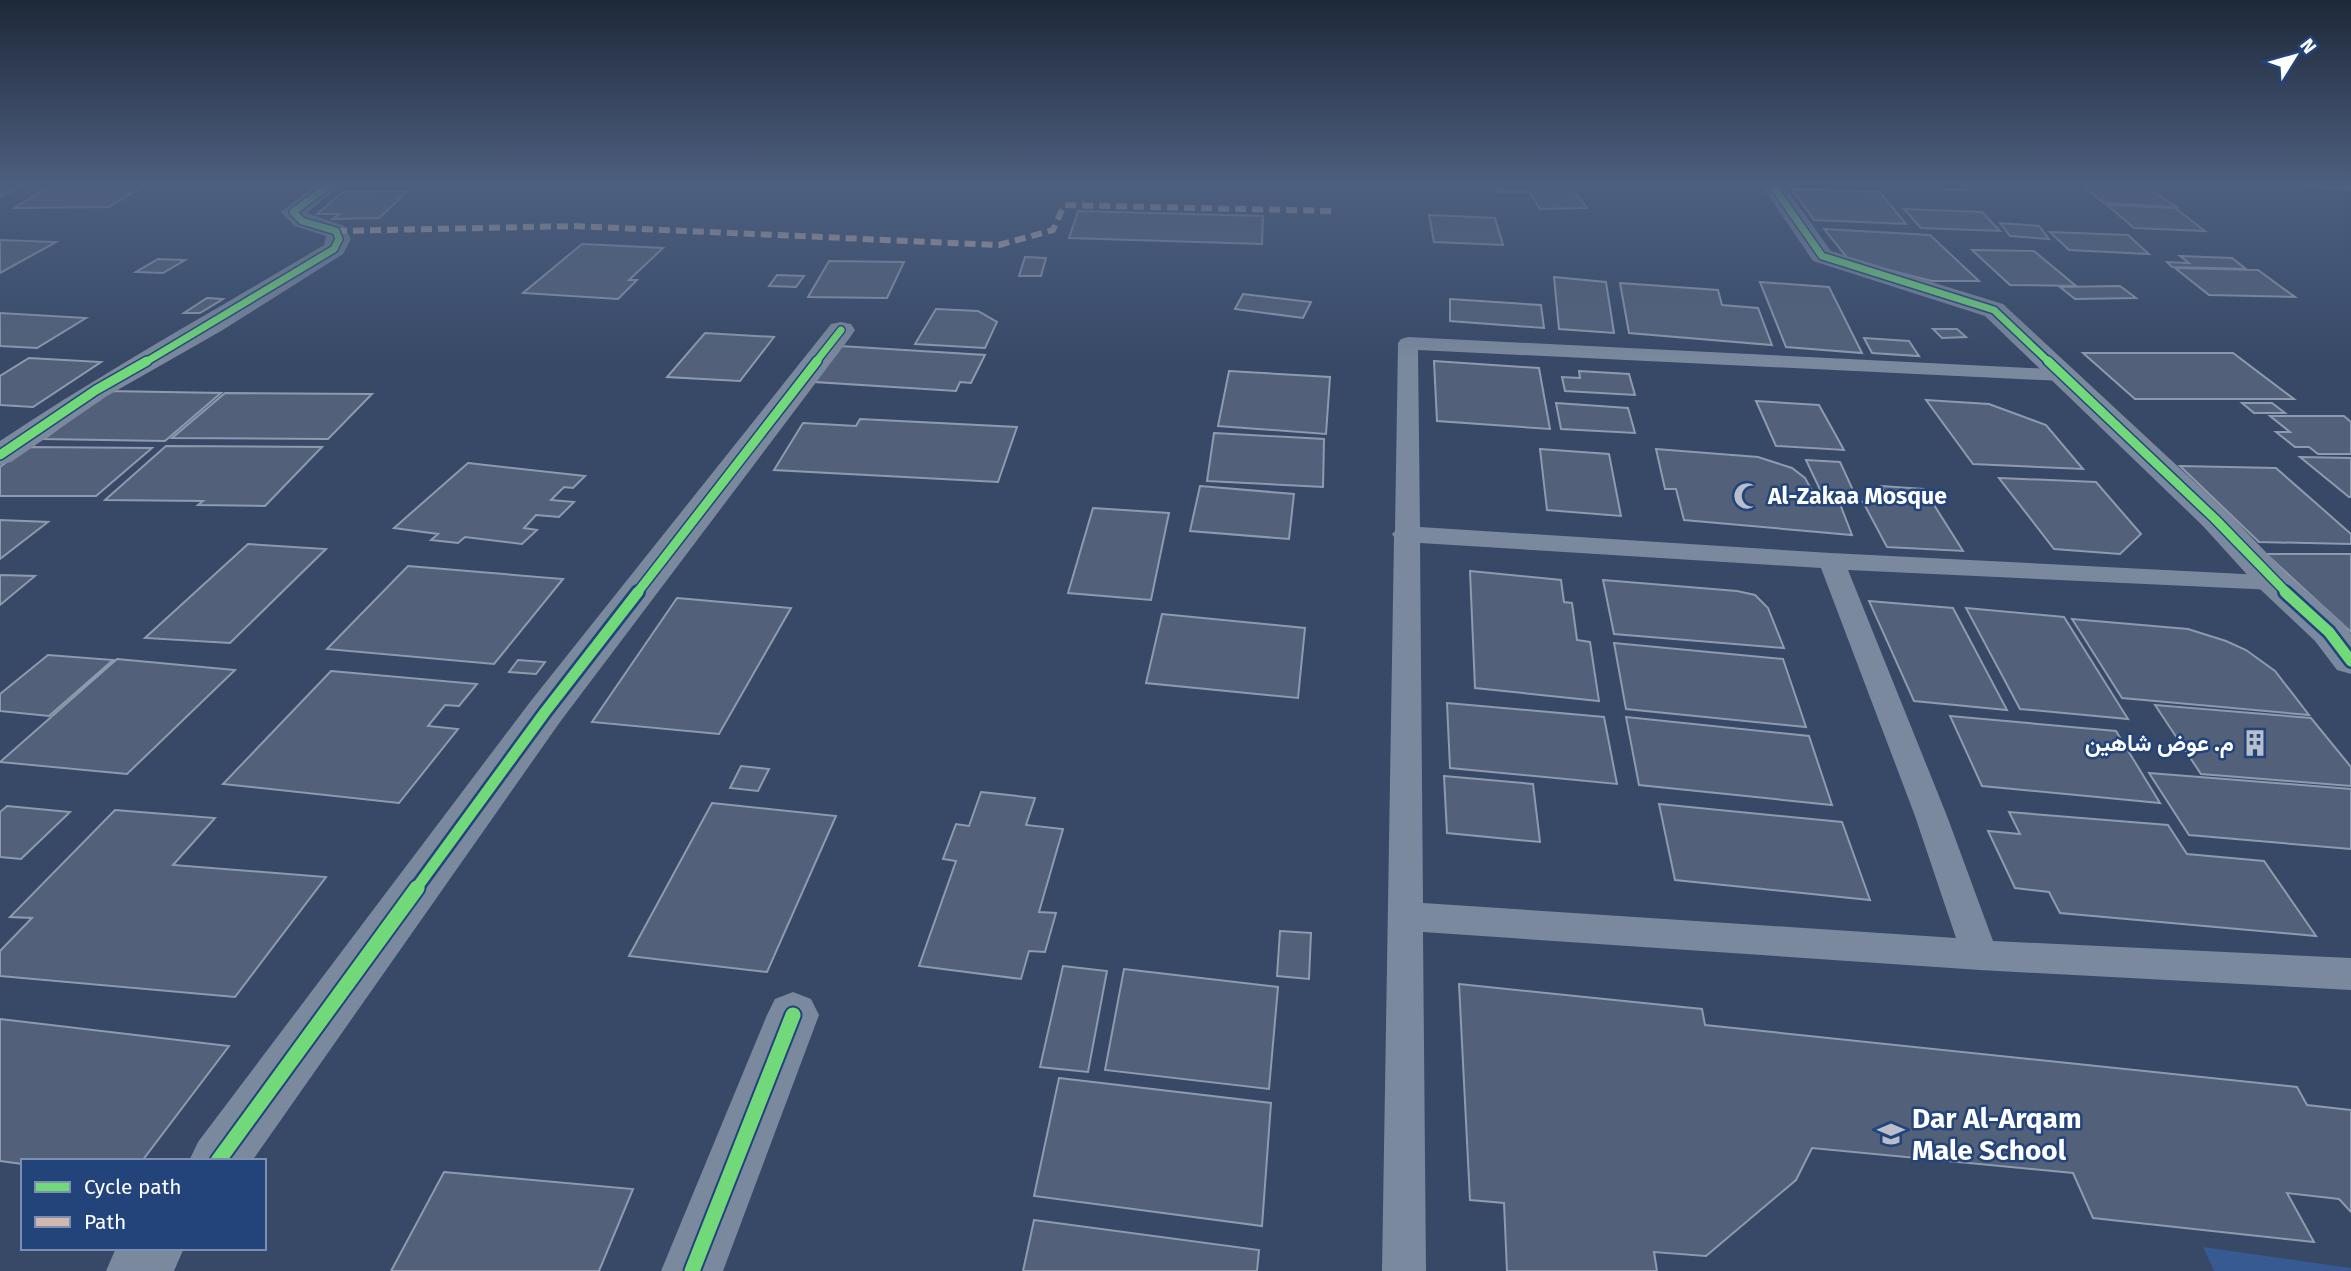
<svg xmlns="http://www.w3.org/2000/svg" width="2351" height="1271" viewBox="0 0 2351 1271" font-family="'Fira Sans',Vazirmatn,sans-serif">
<rect width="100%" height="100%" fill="#374967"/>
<!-- green -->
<path fill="#365a91" d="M 2203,1247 L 2351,1268 L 2351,1271 L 2214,1271 Z"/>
<!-- building -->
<path fill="#526179" stroke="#8e9aad" stroke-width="2" d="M 0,183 L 28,183 L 0,197 Z
M 57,183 L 148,183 L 109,207 L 14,208 Z
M 1494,183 L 1568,183 L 1587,208 L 1540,209 L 1529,192 L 1500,192 Z
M 1936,183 L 1959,183 L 1968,190 L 1944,190 Z
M 2079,183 L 2139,183 L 2177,207 L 2104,203 Z
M 1792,189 L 1880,192 L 1906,224 L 1814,220 Z
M 408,191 L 379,218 L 333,219 L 339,214 L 317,214 L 343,192 Z
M 2107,205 L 2175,208 L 2205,231 L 2134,228 Z
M 1904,209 L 1982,212 L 2000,231 L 1921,228 Z
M 1078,211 L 1263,216 L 1262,244 L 1069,238 Z
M 1429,215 L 1495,218 L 1503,245 L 1434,242 Z
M 2000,223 L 2039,226 L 2049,239 L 2010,236 Z
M 1824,229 L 1930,235 L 1979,281 L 1932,281 L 1849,260 Z
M 2050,232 L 2128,235 L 2149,254 L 2069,250 Z
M 0,240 L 56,242 L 0,273 Z
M 582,244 L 663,248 L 629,280 L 637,280 L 618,299 L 523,293 Z
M 1972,250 L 2034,251 L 2076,286 L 2010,285 Z
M 2180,256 L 2232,258 L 2246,269 L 2172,267 L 2167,262 L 2189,263 Z
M 1025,257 L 1046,258 L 1041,276 L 1019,276 Z
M 158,259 L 185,260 L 163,273 L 136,272 Z
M 829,261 L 904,262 L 887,298 L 808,297 Z
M 2175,268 L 2258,270 L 2295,297 L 2209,295 Z
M 777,275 L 804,276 L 796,287 L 769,286 Z
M 1554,277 L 1606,282 L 1614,333 L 1559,329 Z
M 1760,282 L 1829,287 L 1862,353 L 1786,347 Z
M 1620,283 L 1718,290 L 1722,305 L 1758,308 L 1772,345 L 1629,333 Z
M 2120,286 L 2136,298 L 2075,299 L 2060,287 Z
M 1243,294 L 1311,302 L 1303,318 L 1235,309 Z
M 207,298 L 223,299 L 200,313 L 184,313 Z
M 1450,299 L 1541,305 L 1544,328 L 1450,321 Z
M 936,309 L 978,311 L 997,322 L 985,348 L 915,344 Z
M 0,313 L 86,318 L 37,348 L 0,346 Z
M 1933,329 L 1957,329 L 1966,337 L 1942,338 Z
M 705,333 L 774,337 L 740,381 L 667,377 Z
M 1864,338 L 1909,341 L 1919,356 L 1872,353 Z
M 840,346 L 985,355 L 971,383 L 960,382 L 956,391 L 815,382 Z
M 2083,353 L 2233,353 L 2294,399 L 2135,399 Z
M 29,358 L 101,362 L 33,407 L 0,405 L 0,376 Z
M 1434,361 L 1539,368 L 1550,429 L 1437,421 Z
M 1229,371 L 1330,377 L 1326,434 L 1218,426 Z
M 1579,371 L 1629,374 L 1635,395 L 1565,391 L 1562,377 L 1580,378 Z
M 107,391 L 221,393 L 165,441 L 44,439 Z
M 225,393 L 372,394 L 328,439 L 172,438 Z
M 1926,400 L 1989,404 L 2046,425 L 2083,469 L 1973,464 Z
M 1756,401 L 1819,405 L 1844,450 L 1776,446 Z
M 1556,403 L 1628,408 L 1635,433 L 1561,429 Z
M 2242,403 L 2272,403 L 2285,413 L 2254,413 Z
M 2270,416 L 2344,416 L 2351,422 L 2351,454 L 2318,454 L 2309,447 L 2295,447 L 2276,432 L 2290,432 Z
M 860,419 L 1017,427 L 998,482 L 774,470 L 803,423 L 856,426 Z
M 1214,433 L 1324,439 L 1323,487 L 1207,481 Z
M 166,446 L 322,447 L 265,506 L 198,505 L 203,501 L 105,500 Z
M 27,447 L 152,448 L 96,496 L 0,496 L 0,467 Z
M 1540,449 L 1609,454 L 1621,516 L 1547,510 Z
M 1656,449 L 1758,457 L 1792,468 L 1805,478 L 1818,502 L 1840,504 L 1852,535 L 1684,520 L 1676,489 L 1665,489 Z
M 2300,457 L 2351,458 L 2351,497 L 2349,497 Z
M 1806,460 L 1840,462 L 1858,501 L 1824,498 Z
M 468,463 L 585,476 L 573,488 L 564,487 L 551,500 L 574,502 L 559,517 L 536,515 L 524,528 L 537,530 L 522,544 L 465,537 L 458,543 L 431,540 L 438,534 L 394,528 Z
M 2180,466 L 2276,468 L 2351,534 L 2351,544 L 2259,542 Z
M 1999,478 L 2096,482 L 2141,534 L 2120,554 L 2054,549 Z
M 1200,486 L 1294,494 L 1289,539 L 1190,531 Z
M 1881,486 L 1924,489 L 1963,551 L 1887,547 L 1863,502 L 1891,504 Z
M 1093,508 L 1169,513 L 1151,600 L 1068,593 Z
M 0,520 L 48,522 L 0,559 Z
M 248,544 L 326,549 L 230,643 L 145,638 Z
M 2266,554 L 2351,554 L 2351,632 Z
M 408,566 L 563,579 L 494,664 L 327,649 Z
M 1470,571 L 1561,580 L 1564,602 L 1572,603 L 1577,640 L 1590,642 L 1599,701 L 1475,688 Z
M 0,575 L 35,576 L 0,605 Z
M 1603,580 L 1737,591 L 1755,595 L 1768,608 L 1784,648 L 1614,634 Z
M 677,598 L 791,608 L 719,734 L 592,722 Z
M 1869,601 L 1953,608 L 2007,710 L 1914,701 Z
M 1966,608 L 2064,617 L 2128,719 L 2020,709 Z
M 1162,614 L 1305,628 L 1298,698 L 1146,683 Z
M 2072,619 L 2188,629 L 2226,641 L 2246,650 L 2275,671 L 2309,715 L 2122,698 Z
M 1614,643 L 1783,659 L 1806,727 L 1626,709 Z
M 48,655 L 113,660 L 49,716 L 0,711 L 0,694 Z
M 117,659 L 235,670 L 127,774 L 0,762 Z
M 518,660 L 545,662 L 536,674 L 509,672 Z
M 331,671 L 477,684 L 459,706 L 445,705 L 428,726 L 458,729 L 399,803 L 223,784 Z
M 1447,703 L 1604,717 L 1617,784 L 1450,768 Z
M 2155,705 L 2311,718 L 2351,767 L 2351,786 L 2201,774 Z
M 1950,716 L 2116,731 L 2160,803 L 1982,786 Z
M 1626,717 L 1809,736 L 1832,805 L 1639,785 Z
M 741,766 L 769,769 L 758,791 L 730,788 Z
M 2149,773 L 2351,789 L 2351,849 L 2189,835 Z
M 1444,776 L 1533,784 L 1540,842 L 1447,833 Z
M 981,792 L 1035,798 L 1026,825 L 1063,829 L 1039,912 L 1056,913 L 1045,952 L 1029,951 L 1021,979 L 919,966 L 956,861 L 943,859 L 956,824 L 969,826 Z
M 712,803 L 836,816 L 767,972 L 629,956 Z
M 1659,804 L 1842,822 L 1870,900 L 1675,880 Z
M 7,806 L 70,812 L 21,859 L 0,857 L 0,812 Z
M 115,810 L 215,818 L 173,865 L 326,877 L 235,997 L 0,976 L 0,951 L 32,918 L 10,917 Z
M 2009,812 L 2168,825 L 2187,854 L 2264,861 L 2316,936 L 2060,913 L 2049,892 L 2015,888 L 1988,831 L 2020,834 Z
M 1280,931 L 1311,933 L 1309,979 L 1277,976 Z
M 1063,966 L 1107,971 L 1088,1072 L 1040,1067 Z
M 1124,969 L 1278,987 L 1269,1089 L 1105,1070 Z
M 1459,984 L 1702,1009 L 1705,1025 L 2297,1087 L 2307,1105 L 2351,1110 L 2351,1212 L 2339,1199 L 2287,1193 L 2314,1242 L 2093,1218 L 2073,1173 L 1812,1148 L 1796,1180 L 1706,1256 L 1654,1252 L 1657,1271 L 1507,1271 L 1504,1203 L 1470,1200 Z
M 0,1019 L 229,1046 L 142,1161 L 23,1161 L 23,1164 L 0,1161 Z
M 1059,1078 L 1271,1103 L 1262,1226 L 1034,1196 Z
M 444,1172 L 633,1189 L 599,1271 L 391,1271 Z
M 1034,1220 L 1259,1250 L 1257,1271 L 1023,1271 Z"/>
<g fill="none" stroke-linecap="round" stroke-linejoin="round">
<!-- lane -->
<path fill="#7b899e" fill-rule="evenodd" d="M 2302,183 L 2351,183 L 2351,191 L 2310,188 Z
M 1408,337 L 2070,370 L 2073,375 L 2070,380 L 2062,381 L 1418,350 L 1420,527 L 1831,553 L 2283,576 L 2287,582 L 2283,588 L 2274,590 L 1848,570 L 1947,816 L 1993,941 L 2351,958 L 2351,990 L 1980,970 L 1423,932 L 1426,1271 L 1382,1271 L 1394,537 L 1392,534 L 1395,531 L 1398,343 L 1401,339 ZM 1420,543 L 1821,568 L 1915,816 L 1956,938 L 1423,903 Z"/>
<!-- street -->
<path fill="#7b899e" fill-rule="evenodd" d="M 318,183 L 343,183 L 307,213 L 344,226 L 351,239 L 343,254 L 221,331 L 107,396 L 11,462 L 0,465 L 0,441 C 105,371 216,310 324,245 L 326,236 L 294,226 L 281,212 Z
M 1760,183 L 1782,183 L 1831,251 L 2003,304 L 2227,512 L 2287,574 L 2343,623 L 2351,634 L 2351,674 L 2337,670 L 2315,641 L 2261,590 L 2203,526 L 1985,316 L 1813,261 Z
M 841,322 L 851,324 L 855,330 L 851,336 L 560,722 L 252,1161 L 189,1161 L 198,1142 L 530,702 L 831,324 Z
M 793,992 L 811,999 L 819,1015 L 723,1271 L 661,1271 L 767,1015 L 775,999 Z
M 116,1248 L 184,1248 L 174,1271 L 106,1271 Z"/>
<!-- quiet -->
<path stroke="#d1b7ad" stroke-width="6" stroke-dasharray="11 6" stroke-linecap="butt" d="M 336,231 L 575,226 L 999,245 L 1053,230 L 1064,205 L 1333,211"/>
<defs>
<path id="cycleway-far3" d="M 1771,183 L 1822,256 L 1994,310 L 2050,363
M 144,363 L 334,249 L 339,239 L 336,231 L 302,221 L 293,212 L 332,183
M 815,363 L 841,330"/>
<path id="cycleway-far2" d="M 2048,361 L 2215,519 L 2287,593
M 0,455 L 96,390 L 147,361
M 637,593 L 817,361"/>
<path id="cycleway-far1" d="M 2285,592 L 2329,632 L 2351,661
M 415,890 L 545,712 L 638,592"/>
<path id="cycleway" d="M 218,1161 L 417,888
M 692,1271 L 793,1015"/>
</defs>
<!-- cycleway-far3 casing -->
<use href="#cycleway-far3" stroke="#23447b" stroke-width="10"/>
<!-- cycleway-far2 casing -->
<use href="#cycleway-far2" stroke="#23447b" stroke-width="12"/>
<!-- cycleway-far1 casing -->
<use href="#cycleway-far1" stroke="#23447b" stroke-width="16"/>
<!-- cycleway casing -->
<use href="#cycleway" stroke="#23447b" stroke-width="19"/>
<!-- cycleway-far3 -->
<use href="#cycleway-far3" stroke="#71d979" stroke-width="7"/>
<!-- cycleway-far2 -->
<use href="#cycleway-far2" stroke="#71d979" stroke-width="9"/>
<!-- cycleway-far1 -->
<use href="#cycleway-far1" stroke="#71d979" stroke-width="11"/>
<!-- cycleway -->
<use href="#cycleway" stroke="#71d979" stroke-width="15"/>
</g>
<!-- sky -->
<linearGradient id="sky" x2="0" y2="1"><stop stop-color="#1e2839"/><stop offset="0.51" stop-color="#4d5f7f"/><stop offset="1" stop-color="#4d5f7f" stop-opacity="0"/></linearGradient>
<rect width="2351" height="361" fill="url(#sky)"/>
<!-- icons -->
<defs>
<symbol id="mosque-bare" viewBox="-9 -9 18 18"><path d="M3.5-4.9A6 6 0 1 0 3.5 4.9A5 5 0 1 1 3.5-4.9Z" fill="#b9bfca" stroke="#23447b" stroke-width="2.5" paint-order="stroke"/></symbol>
<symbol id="building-bare" viewBox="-9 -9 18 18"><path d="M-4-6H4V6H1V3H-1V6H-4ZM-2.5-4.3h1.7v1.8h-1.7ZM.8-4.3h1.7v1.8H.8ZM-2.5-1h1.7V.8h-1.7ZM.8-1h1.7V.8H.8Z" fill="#b9bfca" stroke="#23447b" stroke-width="2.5" paint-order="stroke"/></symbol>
<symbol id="school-bare" viewBox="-9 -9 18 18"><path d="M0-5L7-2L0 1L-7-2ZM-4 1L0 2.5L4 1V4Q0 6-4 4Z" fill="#b9bfca" stroke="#23447b" stroke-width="2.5" paint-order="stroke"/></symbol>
</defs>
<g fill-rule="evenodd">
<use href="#mosque-bare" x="1728" y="477" width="38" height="38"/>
<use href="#building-bare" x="2236" y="724" width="38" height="38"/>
<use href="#school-bare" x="1872" y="1115" width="38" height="38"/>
</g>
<g text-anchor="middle" stroke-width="5" stroke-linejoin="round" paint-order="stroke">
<!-- poi labels -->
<g font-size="23" font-weight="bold" fill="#fff" stroke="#23447b" text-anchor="start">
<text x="1768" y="504">Al-Zakaa Mosque</text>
<text x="2234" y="751" text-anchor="end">م. عوض شاهين</text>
</g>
<!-- near-poi labels -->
<g font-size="28" font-weight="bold" fill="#fff" stroke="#23447b" text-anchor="start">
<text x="1912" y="1128">Dar Al-Arqam<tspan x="1912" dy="32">Male School</tspan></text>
</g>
</g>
<!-- legend -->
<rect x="21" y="1159" width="245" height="91" fill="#23447b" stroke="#7b8fb0" stroke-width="2"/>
<rect x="35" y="1182" width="35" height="10" fill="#71d979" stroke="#7b8fb0" stroke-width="2"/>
<text x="84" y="1194" font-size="21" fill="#ffffff">Cycle path</text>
<rect x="35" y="1217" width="35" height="10" fill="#d1b7ad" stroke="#7b8fb0" stroke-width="2"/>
<text x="84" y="1229" font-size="21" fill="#ffffff">Path</text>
<!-- north arrow -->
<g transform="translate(2295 56) rotate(53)" stroke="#23447b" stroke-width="5" paint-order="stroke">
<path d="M0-5L12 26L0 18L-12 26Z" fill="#ffffff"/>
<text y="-10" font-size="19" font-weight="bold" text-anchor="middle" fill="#ffffff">N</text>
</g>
</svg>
